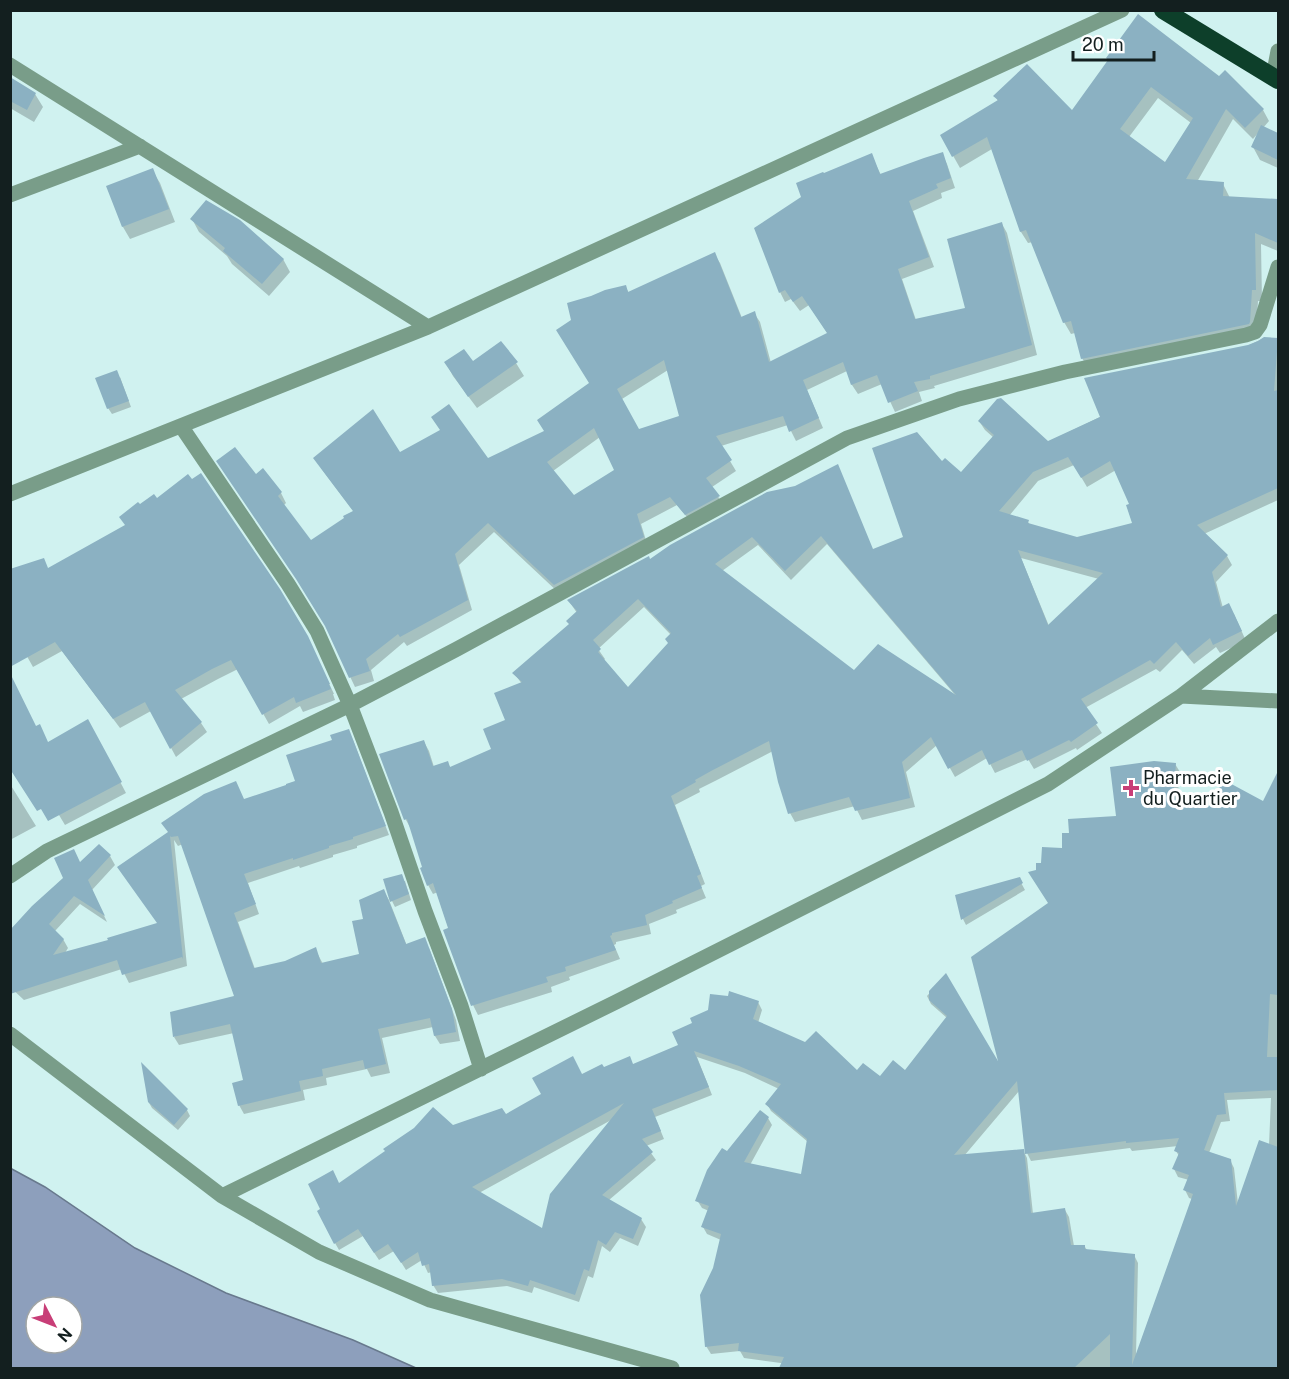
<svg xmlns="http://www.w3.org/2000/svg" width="1289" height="1379" viewBox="0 0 1289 1379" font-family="'Public Sans',sans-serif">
<rect width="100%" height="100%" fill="#d0f2f0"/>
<!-- water -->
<path fill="#8d9fbc" stroke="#68798d" stroke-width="1.5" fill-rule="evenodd" d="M 10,1168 L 45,1187 L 135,1248 L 226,1293 L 353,1340 L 416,1368 L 11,1368 ZM 36,1307 L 72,1307 L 72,1343 L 36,1343 Z"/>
<!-- shadow -->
<path fill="#0003" fill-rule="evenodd" d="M 1109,61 L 1263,110 L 1269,121 L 1263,128 L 1278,135 L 1278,168 L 1260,160 L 1253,147 L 1259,132 L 1253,139 L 1233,119 L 1197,182 L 1223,184 L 1230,198 L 1278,200 L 1278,251 L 1261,244 L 1262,301 L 1258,301 L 1256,334 L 1089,370 L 1082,358 L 1075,333 L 1071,334 L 1064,322 L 1033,242 L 1028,243 L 1021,232 L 992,149 L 960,168 L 942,136 L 998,101 L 995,96 L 1072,112 ZM 1158,98 L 1191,123 L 1165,164 L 1129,137 Z
M 10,79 L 35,94 L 43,107 L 34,122 L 10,108 Z
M 942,154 L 947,164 L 955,188 L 941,193 L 942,198 L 913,211 L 934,267 L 902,279 L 916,320 L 967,310 L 1002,224 L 1007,233 L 1037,355 L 934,386 L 935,388 L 919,392 L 922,401 L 895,412 L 882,384 L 858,394 L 852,385 L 847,371 L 807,390 L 823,428 L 796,441 L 788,425 L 721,446 L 736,471 L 712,487 L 724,506 L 692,523 L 677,505 L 641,524 L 648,547 L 560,594 L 494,532 L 459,565 L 472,610 L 407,646 L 404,642 L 371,670 L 374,681 L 355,687 L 255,476 L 263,470 L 281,493 L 286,503 L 283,506 L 310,542 L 354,512 L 321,468 L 400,453 L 488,460 L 545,432 L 591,383 L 625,286 L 629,293 L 714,254 L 720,263 L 742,318 L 754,313 L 760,322 L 771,363 L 828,334 L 809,305 L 800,311 L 791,299 L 785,302 L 780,292 L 871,155 L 881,175 ZM 668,370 L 681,417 L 638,431 L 622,399 ZM 600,437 L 615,471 L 574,497 L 553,471 Z
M 152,170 L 160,183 L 175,222 L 130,239 L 123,227 L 108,187 Z
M 192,219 L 283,259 L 290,272 L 269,296 L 232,264 L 227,256 L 199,232 Z
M 1264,338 L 1278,339 L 1278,501 L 1278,500 L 1204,534 L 1227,556 L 1232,565 L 1216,582 L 1223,608 L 1234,614 L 1246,641 L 1220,653 L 1216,647 L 1194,664 L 1182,650 L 1160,672 L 1156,669 L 1085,708 L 1102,733 L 1077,750 L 1076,748 L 1034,769 L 1028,759 L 995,773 L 987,758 L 955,777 L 937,745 L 906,772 L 915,807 L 862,820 L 855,806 L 795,822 L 790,813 L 773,751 L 717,780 L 699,789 L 700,792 L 675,805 L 705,884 L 701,886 L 706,898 L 676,910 L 677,913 L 649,924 L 651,934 L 616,942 L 616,944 L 614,945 L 620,959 L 569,977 L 570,980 L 551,987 L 552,992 L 478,1015 L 473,1005 L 438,892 L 433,894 L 428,885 L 424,868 L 411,829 L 406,820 L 381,755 L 424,742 L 429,751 L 434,767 L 447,763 L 451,768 L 493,750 L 507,721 L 522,684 L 514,673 L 570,625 L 577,613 L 569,601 L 650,561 L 767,494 L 873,550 L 905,538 L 942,464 L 961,474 L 994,438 L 985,430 L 979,421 L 1048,442 ZM 1074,465 L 1087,487 L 1116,470 L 1131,505 L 1134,524 L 1077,538 L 1030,525 L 1028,522 L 1009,516 L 1038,481 ZM 827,544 L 956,696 L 854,672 L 722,571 L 758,545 L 791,580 ZM 1021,558 L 1099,579 L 1049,626 ZM 644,607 L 671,635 L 669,644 L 628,689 L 603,661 L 605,659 L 598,649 Z
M 446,363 L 516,363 L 524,376 L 477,408 L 453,376 Z
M 120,377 L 131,407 L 112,414 L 108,408 Z
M 49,569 L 307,636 L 334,694 L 333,694 L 335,700 L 303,712 L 300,706 L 269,724 L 238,669 L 218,679 L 181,699 L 201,723 L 207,732 L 176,757 L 151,711 L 120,728 L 62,651 L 33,667 L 10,626 Z
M 93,730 L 126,793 L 65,825 L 59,815 L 49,743 Z
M 348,731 L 353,740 L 389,835 L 357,846 L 357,848 L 333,855 L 333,857 L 300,868 L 299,866 L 248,883 L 259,914 L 238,922 L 255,969 L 285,962 L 315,949 L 323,964 L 361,955 L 364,920 L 383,890 L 389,900 L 407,946 L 429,948 L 456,1020 L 460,1041 L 440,1044 L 435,1036 L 433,1027 L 382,1038 L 390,1073 L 371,1077 L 367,1069 L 326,1078 L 327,1085 L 303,1090 L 305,1100 L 244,1114 L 239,1105 L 245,1081 L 234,1033 L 179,1045 L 174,1037 L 235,997 L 183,844 L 178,846 L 174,840 L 187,966 L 129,983 L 122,969 L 24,1000 L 10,987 L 80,864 L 110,856 L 115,865 L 92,890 L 107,922 L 80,904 L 55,931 L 63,939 L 68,948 L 65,953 L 109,941 L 158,924 L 169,833 L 244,801 L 297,782 L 333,741 Z
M 1175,764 L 1180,772 L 1177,802 L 1209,809 L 1264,803 L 1278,779 L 1278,1368 L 794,1368 L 789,1367 L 788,1364 L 744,1358 L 740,1351 L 711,1354 L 706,1346 L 714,1268 L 721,1240 L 707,1234 L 703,1227 L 709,1211 L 702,1208 L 697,1200 L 727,1153 L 768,1118 L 772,1125 L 750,1165 L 802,1176 L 808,1142 L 771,1111 L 767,1104 L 779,1089 L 745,1073 L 697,1057 L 712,1095 L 655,1117 L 664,1139 L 646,1146 L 656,1160 L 609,1200 L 641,1219 L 646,1227 L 638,1246 L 620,1238 L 610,1252 L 602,1246 L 593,1278 L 588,1276 L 579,1302 L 534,1287 L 532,1293 L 507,1286 L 438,1293 L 433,1285 L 432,1272 L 428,1273 L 422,1260 L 406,1270 L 394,1251 L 379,1260 L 363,1236 L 339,1250 L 335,1243 L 339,1185 L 453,1127 L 505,1116 L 582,1076 L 603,1069 L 633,1065 L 680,1045 L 758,1002 L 762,1010 L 758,1023 L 857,1072 L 880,1078 L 905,1073 L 947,1018 L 931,1004 L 927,996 L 945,976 L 1001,1068 L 1050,904 L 1037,871 L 1043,864 L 1063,850 L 1071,834 L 1118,818 ZM 1019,1091 L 1027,1153 L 1031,1161 L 1130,1148 L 1132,1151 L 1178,1146 L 1176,1151 L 1179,1156 L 1174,1169 L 1178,1177 L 1189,1180 L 1185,1190 L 1189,1198 L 1192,1199 L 1136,1356 L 1138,1263 L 1134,1255 L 1087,1250 L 1085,1247 L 1074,1246 L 1069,1217 L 1065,1210 L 1033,1214 L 1027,1158 L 1023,1150 L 964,1156 ZM 1271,1098 L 1269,1145 L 1238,1204 L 1234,1168 L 1230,1160 L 1209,1153 L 1221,1122 L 1230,1121 L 1227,1100 ZM 613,1119 L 543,1230 L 479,1193 Z
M 10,784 L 36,826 L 10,840 Z
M 1019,879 L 1025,890 L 966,925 L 963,919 L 957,896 Z
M 385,880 L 405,881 L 411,900 L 395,907 L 392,901 Z
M 148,1101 L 187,1110 L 190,1116 L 178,1130 L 152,1108 Z"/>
<!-- building -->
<path fill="#8bb1c2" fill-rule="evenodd" d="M 1138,14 L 1219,76 L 1225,70 L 1264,109 L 1245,128 L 1226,109 L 1186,179 L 1224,182 L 1223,196 L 1278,199 L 1278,243 L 1255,233 L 1256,290 L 1252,290 L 1250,322 L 1249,324 L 1081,359 L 1071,321 L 1063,323 L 1026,230 L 1020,232 L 987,137 L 952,157 L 940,135 L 998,100 L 993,96 L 1027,64 L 1072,110 L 1108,60 L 1106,58 ZM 1151,87 L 1193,118 L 1165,162 L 1120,129 Z
M 10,77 L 36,93 L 27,110 L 10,101 Z
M 1261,125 L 1278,133 L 1278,160 L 1251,147 Z
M 943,152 L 951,178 L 936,184 L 938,188 L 909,201 L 929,257 L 898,269 L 915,319 L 965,308 L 947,239 L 1002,222 L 1032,345 L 930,376 L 930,379 L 914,382 L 918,391 L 888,403 L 877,375 L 851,385 L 843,362 L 803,380 L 819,418 L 789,432 L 783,416 L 716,436 L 732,460 L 706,478 L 720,496 L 685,515 L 670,497 L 637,514 L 644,537 L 554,585 L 488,523 L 455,554 L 468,600 L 400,637 L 398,634 L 366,659 L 370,671 L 349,678 L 325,626 L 296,579 L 216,461 L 235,447 L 256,474 L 263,468 L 282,492 L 278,496 L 311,540 L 344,518 L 343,516 L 353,511 L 313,458 L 373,409 L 400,452 L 440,430 L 431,417 L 449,404 L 488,458 L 544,431 L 537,420 L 589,383 L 556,330 L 571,320 L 567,303 L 591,296 L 605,290 L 626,285 L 628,292 L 715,252 L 741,317 L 755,311 L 769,362 L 827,333 L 802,296 L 793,302 L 785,290 L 779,293 L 754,228 L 801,197 L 796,183 L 823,172 L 824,173 L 872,153 L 880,174 L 924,158 ZM 664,360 L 679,416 L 639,429 L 617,389 ZM 594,428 L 614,470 L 574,495 L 547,462 Z
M 153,168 L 169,209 L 122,227 L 106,186 Z
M 206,200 L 240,220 L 284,259 L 262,284 L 223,251 L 225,248 L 190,219 Z
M 1264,337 L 1278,338 L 1274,391 L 1278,390 L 1278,488 L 1197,525 L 1228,555 L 1212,572 L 1221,607 L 1229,603 L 1242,631 L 1213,645 L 1210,638 L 1188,656 L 1176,642 L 1154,664 L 1150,660 L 1081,699 L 1098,723 L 1071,742 L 1069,740 L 1027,761 L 1022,750 L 989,765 L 982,750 L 948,769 L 931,737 L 902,762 L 910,798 L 855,811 L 849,797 L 788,814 L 778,782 L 769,741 L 711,771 L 695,780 L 696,782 L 671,796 L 701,874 L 697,876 L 702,888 L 672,901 L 673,903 L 645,915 L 647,925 L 612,933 L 612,935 L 610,936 L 616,950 L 565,967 L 566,971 L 546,977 L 548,982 L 471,1006 L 443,930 L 448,928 L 433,883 L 427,886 L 420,868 L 422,867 L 407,819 L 404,820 L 379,754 L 424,740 L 433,766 L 448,761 L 450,767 L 491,749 L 483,729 L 505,720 L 494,693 L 522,682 L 512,673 L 569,624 L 566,621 L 577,611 L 567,600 L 649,556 L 650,559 L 670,545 L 767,492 L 795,486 L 838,464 L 873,549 L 903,537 L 872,448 L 917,432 L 942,461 L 945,458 L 961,472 L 994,435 L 978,421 L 997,399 L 1001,398 L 1048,441 L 1100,417 L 1084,378 L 1248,345 L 1258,341 ZM 1068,457 L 1081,478 L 1110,461 L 1129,504 L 1126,505 L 1132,523 L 1077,537 L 1028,523 L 1029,520 L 999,511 L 1033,472 ZM 821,536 L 956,695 L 878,644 L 854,670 L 715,564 L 752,537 L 785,571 ZM 1018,550 L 1103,573 L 1048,625 ZM 638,599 L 671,633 L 665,639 L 668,643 L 628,687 L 598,652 L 601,649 L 593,640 Z
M 501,341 L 518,362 L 468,397 L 444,362 L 464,349 L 473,361 Z
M 117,370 L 129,401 L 107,409 L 95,378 Z
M 201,473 L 280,589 L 308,636 L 330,684 L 329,684 L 331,689 L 296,703 L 294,697 L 262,715 L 231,660 L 212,669 L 175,690 L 202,722 L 170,749 L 145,702 L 113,719 L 55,642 L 10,667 L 10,569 L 44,558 L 48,568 L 125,525 L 119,517 L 138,502 L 140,504 L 154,494 L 157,498 L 188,474 L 192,479 Z
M 10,673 L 36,726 L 40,724 L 48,742 L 88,719 L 122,782 L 48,821 L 41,809 L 37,811 L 10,769 Z
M 349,729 L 386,826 L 353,837 L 353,839 L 329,846 L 329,848 L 293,860 L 293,858 L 244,874 L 256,904 L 234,913 L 254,968 L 285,961 L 316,947 L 321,963 L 359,954 L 352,921 L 363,919 L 359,900 L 384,889 L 406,944 L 425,937 L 452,1009 L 456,1032 L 434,1036 L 430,1018 L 378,1029 L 386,1064 L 365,1069 L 363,1060 L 322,1069 L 323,1076 L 299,1081 L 301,1091 L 238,1106 L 232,1083 L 243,1080 L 230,1024 L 173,1037 L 170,1012 L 234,996 L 178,836 L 171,837 L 170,836 L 183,959 L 182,957 L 122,975 L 117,960 L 10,994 L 10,930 L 32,906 L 63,878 L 54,858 L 74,849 L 80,862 L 99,844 L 111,855 L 88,880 L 105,916 L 74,896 L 49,924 L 64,939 L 53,955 L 108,940 L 107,938 L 157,923 L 117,867 L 168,832 L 161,823 L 204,794 L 236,781 L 244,799 L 286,785 L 286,784 L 295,781 L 286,755 L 332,740 L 330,735 Z
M 1154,761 L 1176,763 L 1173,799 L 1208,807 L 1224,780 L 1263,801 L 1278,771 L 1278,995 L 1270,994 L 1267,1057 L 1278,1057 L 1278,1090 L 1224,1093 L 1226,1114 L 1217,1115 L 1204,1150 L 1231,1159 L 1236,1206 L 1259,1140 L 1278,1147 L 1278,1368 L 1110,1368 L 1110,1334 L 1074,1368 L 779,1368 L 784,1357 L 738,1351 L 739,1343 L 705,1347 L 700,1295 L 713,1268 L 721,1234 L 701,1227 L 709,1206 L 695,1201 L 707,1170 L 722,1148 L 727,1151 L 760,1110 L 769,1117 L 744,1162 L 801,1174 L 807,1139 L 765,1104 L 781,1084 L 739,1066 L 694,1051 L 709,1087 L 652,1109 L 661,1131 L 642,1139 L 653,1152 L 602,1195 L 642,1218 L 633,1239 L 615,1232 L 606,1245 L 598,1240 L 589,1271 L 584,1269 L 575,1295 L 530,1280 L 528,1286 L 502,1279 L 432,1286 L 429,1264 L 422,1266 L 418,1252 L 401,1263 L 388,1244 L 374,1253 L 358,1229 L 334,1244 L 317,1211 L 320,1209 L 308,1184 L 333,1170 L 339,1183 L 385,1151 L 383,1149 L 414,1128 L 433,1107 L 453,1125 L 502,1108 L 506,1114 L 541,1094 L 532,1078 L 573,1056 L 582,1074 L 602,1064 L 604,1067 L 630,1056 L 633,1064 L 678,1045 L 672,1032 L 692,1023 L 690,1018 L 708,1010 L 710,994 L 728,996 L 729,991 L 759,1001 L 753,1019 L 805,1042 L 816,1031 L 857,1070 L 863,1063 L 880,1076 L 893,1060 L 905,1070 L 947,1016 L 929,1000 L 929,991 L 946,973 L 998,1061 L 971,957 L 1048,903 L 1028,872 L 1036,870 L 1036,863 L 1041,863 L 1042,847 L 1062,848 L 1062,833 L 1069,833 L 1068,819 L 1116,816 L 1110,767 ZM 1017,1081 L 1025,1154 L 1126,1141 L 1126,1143 L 1179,1138 L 1174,1151 L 1179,1153 L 1172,1169 L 1189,1175 L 1183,1190 L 1193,1194 L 1132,1365 L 1135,1254 L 1085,1249 L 1085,1245 L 1071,1245 L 1065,1208 L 1031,1213 L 1024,1149 L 954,1155 ZM 624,1103 L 550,1194 L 542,1228 L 472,1187 Z
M 402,874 L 409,894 L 390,902 L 383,879 Z
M 1020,877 L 1023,883 L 961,920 L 955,895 Z
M 141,1062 L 188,1109 L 174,1125 L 148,1102 Z"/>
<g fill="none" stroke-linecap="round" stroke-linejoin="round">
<!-- street -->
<path stroke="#799d89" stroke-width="15" d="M 10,65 L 428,327
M 1273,77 L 1278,51
M 10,195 L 140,146
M 181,426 L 288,584 L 317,631 L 350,705 L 391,812 L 425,911 L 461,1006 L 481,1069
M 10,494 L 428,327 L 1122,10
M 1181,696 L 1278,701
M 10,876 L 47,851 L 350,705 L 457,649 L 847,438 L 959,399 L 1065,372 L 1246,335 L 1255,332 L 1260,325 L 1278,267
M 10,1034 L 222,1196 L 319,1252 L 430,1300 L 672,1368
M 222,1196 L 616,1002 L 1048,784 L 1181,696 L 1278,621"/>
<!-- highway -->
<path stroke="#0d3f2a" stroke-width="18" d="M 1163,10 L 1278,80"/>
</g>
<!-- markers -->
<path fill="#c83e77" stroke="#fff" stroke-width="2" d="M1128 779h6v6h6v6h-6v6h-6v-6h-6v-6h6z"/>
<g text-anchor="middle" stroke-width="6" stroke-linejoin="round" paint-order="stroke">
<!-- poi labels -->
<g font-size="18" fill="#131f1f" stroke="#fff" text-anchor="start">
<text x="1143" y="784">Pharmacie<tspan x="1143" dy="21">du Quartier</tspan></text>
</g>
</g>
<!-- border -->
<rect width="1289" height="1379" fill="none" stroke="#131f1f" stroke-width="24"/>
<!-- north arrow -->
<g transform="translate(54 1325) rotate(132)"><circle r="28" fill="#ffffff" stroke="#a1a5a5" stroke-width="1.5"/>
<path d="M0-4.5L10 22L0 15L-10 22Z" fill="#c83e77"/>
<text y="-9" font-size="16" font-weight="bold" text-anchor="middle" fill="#131f1f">N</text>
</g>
<!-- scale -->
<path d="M1073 51v9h81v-9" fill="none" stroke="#131f1f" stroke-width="3"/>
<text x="1082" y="51" font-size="18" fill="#131f1f" stroke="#ffffff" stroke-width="4.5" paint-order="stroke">20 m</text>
</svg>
